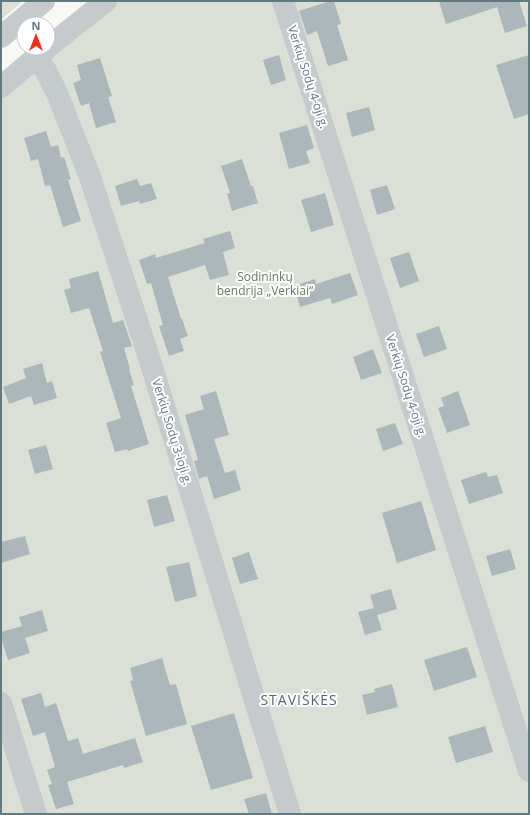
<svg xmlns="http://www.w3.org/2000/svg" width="530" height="815" viewBox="0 0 530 815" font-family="'Open Sans',sans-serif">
<rect width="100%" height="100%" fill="#f8f8f5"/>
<!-- green -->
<path fill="#dae0d5" d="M 1,1 L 23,1 L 1,20 Z
M 91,1 L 529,1 L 529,814 L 1,814 L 1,75 Z"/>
<!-- building -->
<path fill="#abb7bb" d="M 330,1 L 334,1 L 341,24 L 337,25 L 348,60 L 328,66 L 317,31 L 307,35 L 299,11 Z
M 439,1 L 519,1 L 527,26 L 505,33 L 497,7 L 446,24 Z
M 279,55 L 286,80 L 271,85 L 263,60 Z
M 529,55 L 529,114 L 514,119 L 496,65 Z
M 100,58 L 112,96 L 108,97 L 116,122 L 96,128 L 89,103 L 81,106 L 73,83 L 81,80 L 77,65 Z
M 369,107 L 375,130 L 352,137 L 346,113 Z
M 307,125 L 314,148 L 306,151 L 310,163 L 289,169 L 279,133 Z
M 46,131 L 51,147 L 58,145 L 61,158 L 64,157 L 71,179 L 68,180 L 81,221 L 63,227 L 50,185 L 45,186 L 38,159 L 31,161 L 24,138 Z
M 242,159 L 251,186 L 253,186 L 258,203 L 232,211 L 227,194 L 230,193 L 221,166 Z
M 137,179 L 140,186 L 151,183 L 157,199 L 140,204 L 139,201 L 121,206 L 115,186 Z
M 387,185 L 395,209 L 377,215 L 370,190 Z
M 325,193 L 334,225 L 311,232 L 301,200 Z
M 230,231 L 235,248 L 223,252 L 229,275 L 210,280 L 205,265 L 168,277 L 181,319 L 182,319 L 188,336 L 180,339 L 184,351 L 169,356 L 159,326 L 163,325 L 151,283 L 147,284 L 139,260 L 155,254 L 156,258 L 205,243 L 203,239 Z
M 409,252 L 419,281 L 400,288 L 390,258 Z
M 98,271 L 113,323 L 123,320 L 132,346 L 124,348 L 130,369 L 129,369 L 134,385 L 131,386 L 149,444 L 128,451 L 127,449 L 115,452 L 106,423 L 121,418 L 100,352 L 103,351 L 89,308 L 71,313 L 64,290 L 71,288 L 69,279 Z
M 350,273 L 358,295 L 332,304 L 330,298 L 300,307 L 294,286 L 315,279 L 316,284 Z
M 439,326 L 447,349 L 424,357 L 416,334 Z
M 373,349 L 382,373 L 361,380 L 353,357 Z
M 42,363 L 47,383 L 52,381 L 57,398 L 34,405 L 31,396 L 9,404 L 3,387 L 26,378 L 23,369 Z
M 216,391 L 229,435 L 214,439 L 225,473 L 235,470 L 241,490 L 214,499 L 207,476 L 199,479 L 194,461 L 198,460 L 185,415 L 204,409 L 200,396 Z
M 458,391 L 470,425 L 447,433 L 438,408 L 444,406 L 441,398 Z
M 395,423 L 403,444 L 383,451 L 376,429 Z
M 46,445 L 53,469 L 35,474 L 28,450 Z
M 486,472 L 488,477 L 497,475 L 503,493 L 469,504 L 461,480 Z
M 167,495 L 175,521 L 154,527 L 147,500 Z
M 421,501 L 436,550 L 397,563 L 382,513 Z
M 25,536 L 30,554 L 1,563 L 1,542 Z
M 510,549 L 516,569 L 492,576 L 486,556 Z
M 249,552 L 258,579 L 240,584 L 232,558 Z
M 189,562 L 197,596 L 175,602 L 166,567 Z
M 391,589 L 397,609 L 377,615 L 382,630 L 365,635 L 358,612 L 374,608 L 370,595 Z
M 42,610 L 48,631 L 25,638 L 30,653 L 8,660 L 1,638 L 1,632 L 22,626 L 19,617 Z
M 467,647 L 477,677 L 434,691 L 424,660 Z
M 162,658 L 170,685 L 176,684 L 187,724 L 146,736 L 130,681 L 133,680 L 130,668 Z
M 392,684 L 398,707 L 367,715 L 362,695 L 375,692 L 374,689 Z
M 41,693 L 45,707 L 56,703 L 68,741 L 78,738 L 83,754 L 135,738 L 143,762 L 124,768 L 123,765 L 67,782 L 74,804 L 56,809 L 48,785 L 52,784 L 47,770 L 55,767 L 45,732 L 33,736 L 21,699 Z
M 234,713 L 253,778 L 211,790 L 191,726 Z
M 485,726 L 493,752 L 456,763 L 448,737 Z
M 266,793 L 272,814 L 249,814 L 244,799 Z"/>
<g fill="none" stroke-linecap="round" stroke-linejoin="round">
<!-- street -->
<path stroke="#c5cacd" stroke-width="22" d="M 283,1 L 529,771
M 1,37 L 44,1
M 48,47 L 106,1
M 36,57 L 46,71 L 57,93 L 90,177 L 146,348 L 290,814
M 1,87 L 47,48
M 1,703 L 36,814"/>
</g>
<g text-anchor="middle" stroke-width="4" stroke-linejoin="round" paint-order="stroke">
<!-- street labels -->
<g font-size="12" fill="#607983" stroke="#fff">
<text transform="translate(308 77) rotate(72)" y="4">Verkių Sodų 4-oji g.</text>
<text transform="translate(406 386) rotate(72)" y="4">Verkių Sodų 4-oji g.</text>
<text transform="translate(172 432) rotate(73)" y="4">Verkių Sodų 3-ioji g.</text>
</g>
<!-- park labels -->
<g font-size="12" fill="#687a5f" stroke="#fff">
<text x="265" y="281">Sodininkų<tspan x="265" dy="14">bendrija „Verkiai“</tspan></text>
</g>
<!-- quarter labels -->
<g font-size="14" letter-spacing="1" fill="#52656d" stroke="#fff">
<text x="299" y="705">STAVIŠKĖS</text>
</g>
</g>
<!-- border -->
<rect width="530" height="815" fill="none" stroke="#607983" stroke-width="4"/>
<!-- north arrow -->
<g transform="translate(36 36)"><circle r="19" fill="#ffffff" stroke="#bfc9cd"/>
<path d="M0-3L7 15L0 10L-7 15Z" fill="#f62c17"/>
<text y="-6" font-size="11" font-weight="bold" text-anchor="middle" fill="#607983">N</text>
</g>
</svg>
